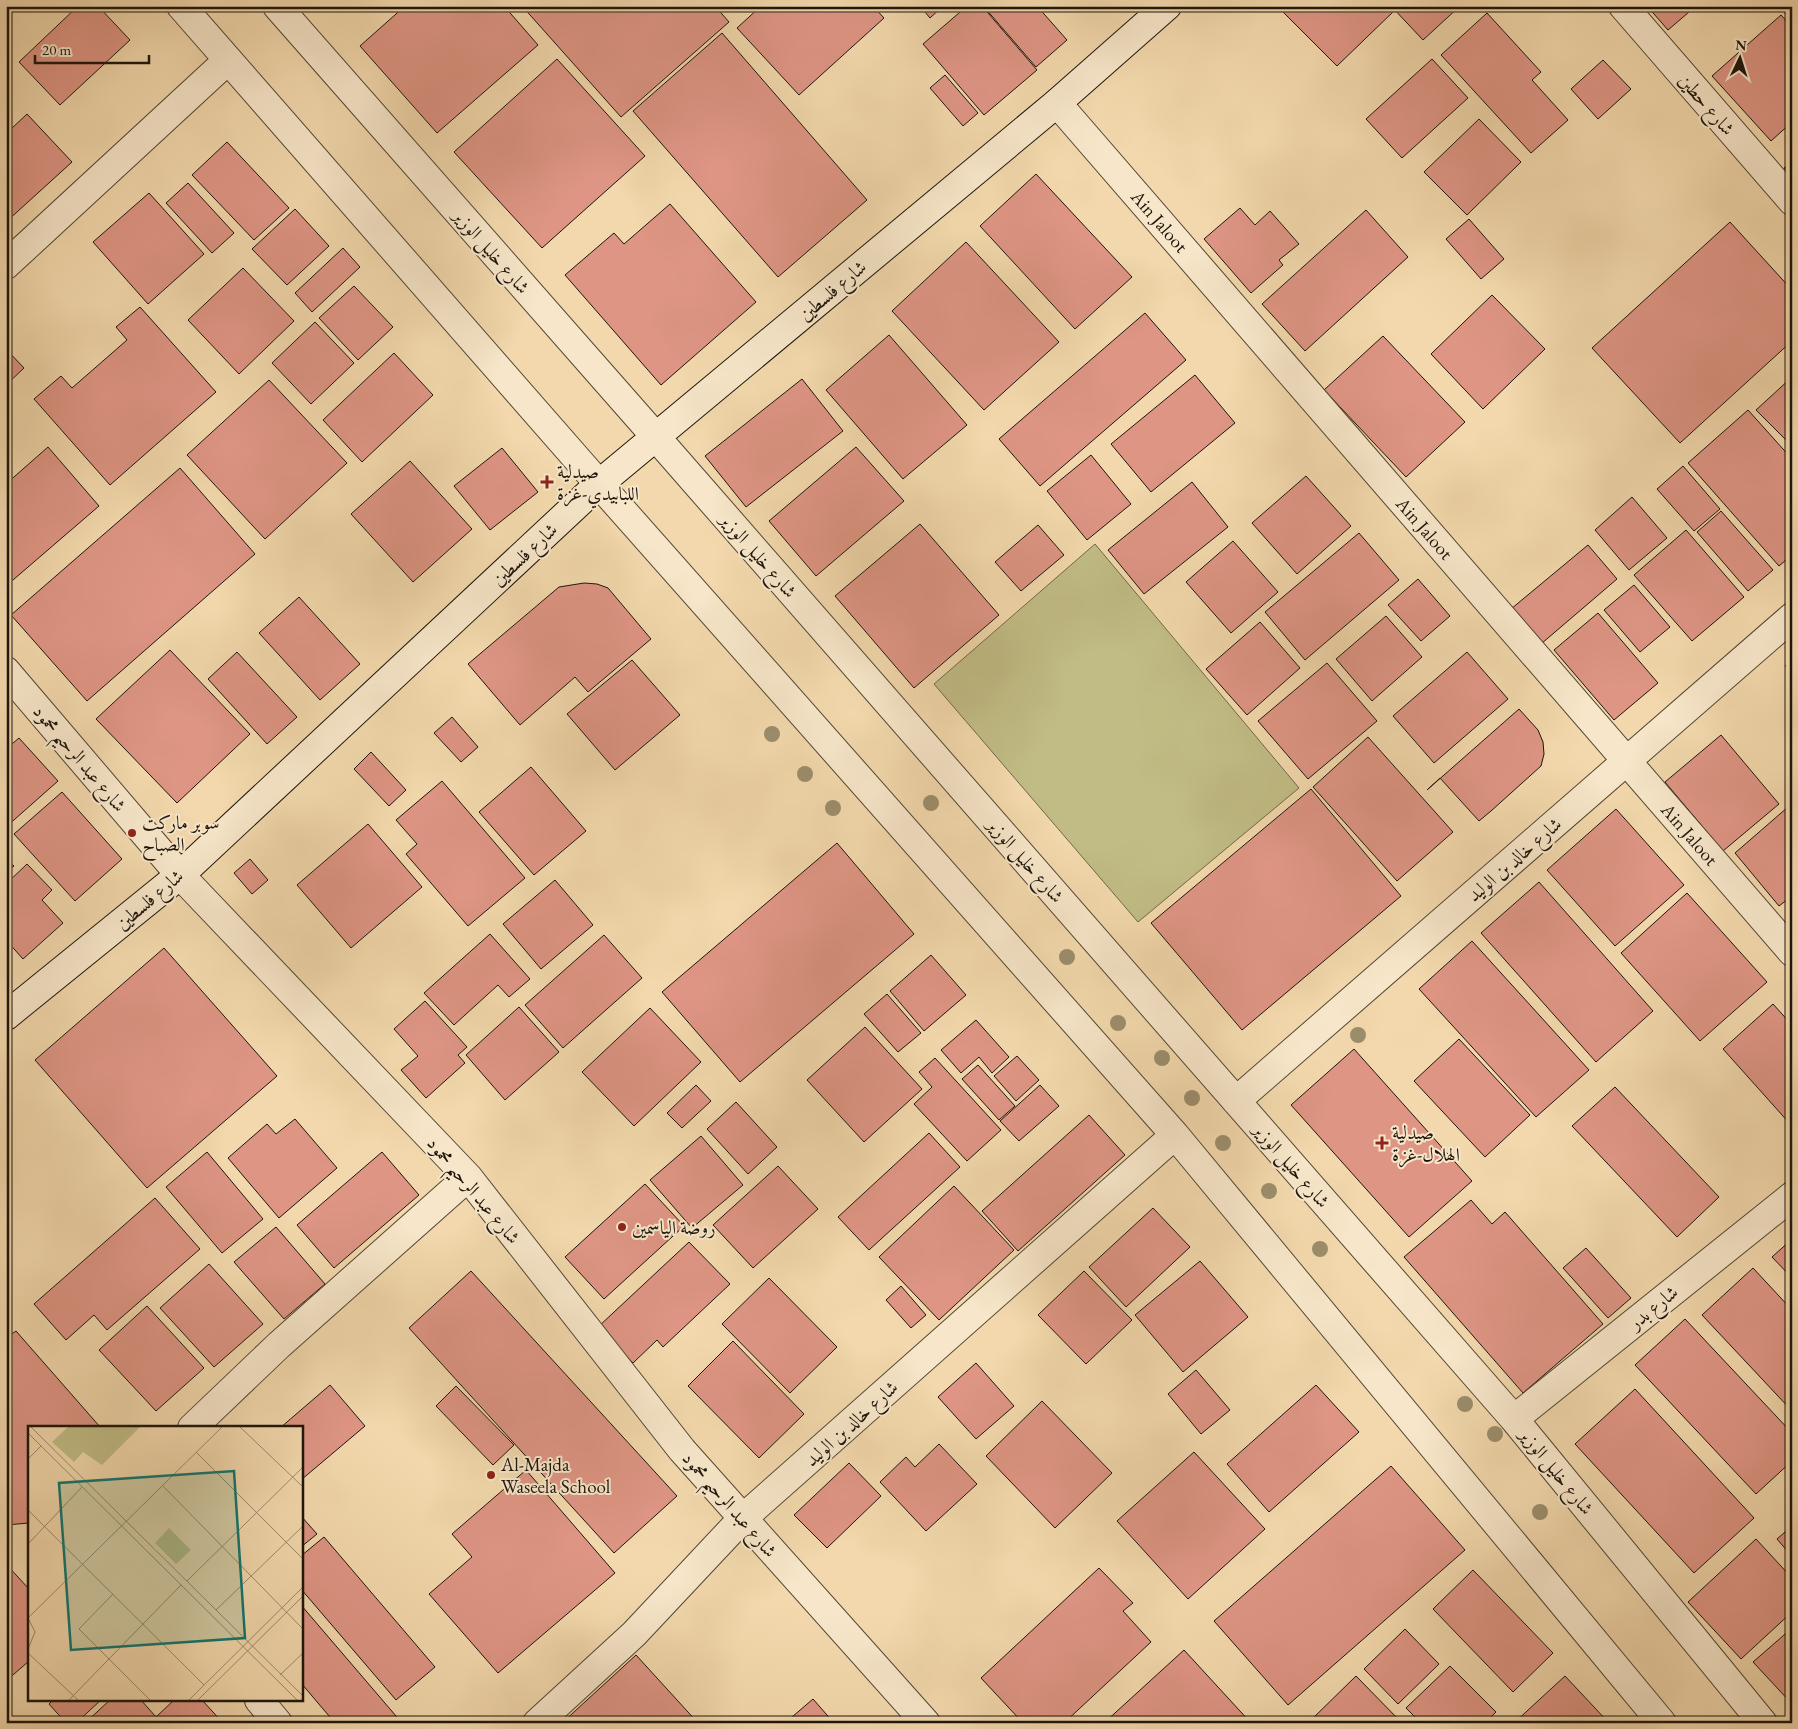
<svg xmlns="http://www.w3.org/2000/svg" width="1798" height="1729" viewBox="0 0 1798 1729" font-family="'EB Garamond',Amiri,serif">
<rect width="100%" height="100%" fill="#f2d8ac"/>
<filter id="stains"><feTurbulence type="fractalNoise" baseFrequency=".004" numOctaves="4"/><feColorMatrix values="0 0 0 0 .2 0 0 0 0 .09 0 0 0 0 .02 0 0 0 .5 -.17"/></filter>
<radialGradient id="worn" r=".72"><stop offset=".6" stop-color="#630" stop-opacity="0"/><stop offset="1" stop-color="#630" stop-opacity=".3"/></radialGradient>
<!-- green -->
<path fill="#c1bc85" stroke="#6f6848" d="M 1095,544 L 1299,788 L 1138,922 L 934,684 Z"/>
<!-- building -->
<path fill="#de9584" stroke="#1d150c" d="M 78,6 L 98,6 L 130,40 L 60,105 L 19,62 Z
M 405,6 L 504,6 L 538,45 L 437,133 L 360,46 Z
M 522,6 L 715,6 L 729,22 L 621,117 Z
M 761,6 L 873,6 L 884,18 L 799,95 L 737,28 Z
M 920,6 L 943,6 L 930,18 Z
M 967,6 L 982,6 L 1037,70 L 984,115 L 923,44 Z
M 987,6 L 1037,6 L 1067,40 L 1036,67 L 985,8 Z
M 1277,6 L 1389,6 L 1394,11 L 1337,66 Z
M 1391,6 L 1460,6 L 1423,40 Z
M 1647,6 L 1696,6 L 1668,30 Z
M 1779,6 L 1792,6 L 1792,21 Z
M 1487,13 L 1541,72 L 1532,80 L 1568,120 L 1531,153 L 1441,55 Z
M 1781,15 L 1792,27 L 1792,122 L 1771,141 L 1712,76 Z
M 722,33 L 867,200 L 778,277 L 633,111 Z
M 557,59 L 645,156 L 542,248 L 454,152 Z
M 1432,59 L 1468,98 L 1402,158 L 1366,119 Z
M 1603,60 L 1631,89 L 1598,119 L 1571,89 Z
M 945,75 L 978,113 L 963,126 L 930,88 Z
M 27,114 L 72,162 L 6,222 L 6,125 L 10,130 Z
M 1479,119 L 1521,162 L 1467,215 L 1424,172 Z
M 227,142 L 289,208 L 254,240 L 192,175 Z
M 1792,161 L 1792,176 L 1784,168 Z
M 1036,174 L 1132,277 L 1075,329 L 980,226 Z
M 188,183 L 234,233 L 212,253 L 166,203 Z
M 149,193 L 204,254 L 148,304 L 93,242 Z
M 670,204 L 756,302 L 661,385 L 565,275 L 614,233 L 624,244 Z
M 1240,208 L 1255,225 L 1270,211 L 1299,244 L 1279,260 L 1283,265 L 1251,293 L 1204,239 Z
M 295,209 L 329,246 L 287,285 L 252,249 Z
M 1366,210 L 1408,257 L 1305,351 L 1262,304 Z
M 1469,219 L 1504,259 L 1481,279 L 1446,239 Z
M 1730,222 L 1792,290 L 1792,341 L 1680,443 L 1592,348 Z
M 966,242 L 1059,342 L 984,410 L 892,311 Z
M 343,248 L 360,267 L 312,312 L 295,293 Z
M 243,268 L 294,321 L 239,374 L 188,320 Z
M 354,286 L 393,327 L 358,360 L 319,318 Z
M 1492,295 L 1545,349 L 1483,409 L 1431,354 Z
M 140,307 L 216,392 L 110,485 L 34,399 L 61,376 L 72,388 L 127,340 L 116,327 Z
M 1145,313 L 1186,360 L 1040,486 L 999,439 Z
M 315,322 L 354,363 L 311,404 L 272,363 Z
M 889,335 L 967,425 L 903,479 L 826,390 Z
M 1383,336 L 1465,422 L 1406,477 L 1324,390 Z
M 6,349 L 24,368 L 6,385 Z
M 394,353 L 433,395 L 362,462 L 323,420 Z
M 1195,375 L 1235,423 L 1151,492 L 1111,444 Z
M 1792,377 L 1792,444 L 1791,445 L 1756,410 Z
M 802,379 L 843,431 L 746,507 L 705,456 Z
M 269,380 L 347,463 L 265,539 L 187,455 Z
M 1748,410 L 1792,459 L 1792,555 L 1779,566 L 1688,463 Z
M 48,447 L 99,506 L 6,586 L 6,484 Z
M 856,447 L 904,501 L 816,576 L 769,521 Z
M 502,448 L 538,492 L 490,530 L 454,486 Z
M 1091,455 L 1131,504 L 1087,540 L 1047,491 Z
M 410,461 L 472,529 L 413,582 L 351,514 Z
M 1683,466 L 1720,509 L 1694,531 L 1657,489 Z
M 180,468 L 255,554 L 87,701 L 11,615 Z
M 1306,476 L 1351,526 L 1297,574 L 1252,523 Z
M 1192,482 L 1228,527 L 1144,594 L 1108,550 Z
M 1632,497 L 1667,538 L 1629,570 L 1595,530 Z
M 1721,511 L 1773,570 L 1748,591 L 1697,532 Z
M 920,524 L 999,615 L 914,688 L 835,596 Z
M 1038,525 L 1064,555 L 1021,591 L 995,562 Z
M 1686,530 L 1744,597 L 1692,641 L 1634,575 Z
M 1359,533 L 1399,580 L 1305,660 L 1265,612 Z
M 1233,541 L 1278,592 L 1231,633 L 1186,582 Z
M 1588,545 L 1617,579 L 1541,644 L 1511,609 Z
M 1418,579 L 1450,616 L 1421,641 L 1388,605 Z
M 584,583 L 597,584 L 608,588 L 651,639 L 588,692 L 575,677 L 520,725 L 468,664 L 559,587 Z
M 1634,585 L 1670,627 L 1640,652 L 1604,610 Z
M 299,597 L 360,664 L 320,700 L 259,633 Z
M 1598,613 L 1658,683 L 1614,720 L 1554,650 Z
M 1386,616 L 1422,657 L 1372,701 L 1336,659 Z
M 1260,622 L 1300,668 L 1247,715 L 1206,669 Z
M 170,650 L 250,734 L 177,803 L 96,719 Z
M 237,652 L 297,717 L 267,744 L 208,679 Z
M 1467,652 L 1508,699 L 1434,763 L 1393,716 Z
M 632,660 L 680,715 L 615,770 L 567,714 Z
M 1792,660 L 1792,673 L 1785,666 Z
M 1327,663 L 1377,721 L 1308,779 L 1258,721 Z
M 1519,709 L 1538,730 L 1543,742 L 1544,754 L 1541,766 L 1491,811 L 1479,821 L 1440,778 L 1427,790 L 1452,768 Z
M 452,717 L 478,747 L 461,762 L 434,733 Z
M 1721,735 L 1779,804 L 1723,851 L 1665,782 Z
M 1368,737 L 1453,832 L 1397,881 L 1313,787 Z
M 19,738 L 58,781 L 6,827 L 6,749 Z
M 371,752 L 406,790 L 389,806 L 354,769 Z
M 531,767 L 586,831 L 534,875 L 479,812 Z
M 442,781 L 525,878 L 468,926 L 406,854 L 417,844 L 396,820 Z
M 1311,789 L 1401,896 L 1242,1030 L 1151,923 Z
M 62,792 L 122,859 L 75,901 L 14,834 Z
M 1788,807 L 1792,811 L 1792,896 L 1779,906 L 1735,853 Z
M 1616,809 L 1684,885 L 1615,946 L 1547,870 Z
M 368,824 L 422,887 L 351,948 L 297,885 Z
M 837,843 L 914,934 L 740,1082 L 662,992 Z
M 6,858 L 14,866 L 6,873 Z
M 250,859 L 268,880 L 252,894 L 234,873 Z
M 27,864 L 52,890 L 42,900 L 63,923 L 23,959 L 6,940 L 6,884 Z
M 555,880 L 593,925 L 541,969 L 503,924 Z
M 1539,882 L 1653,1011 L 1596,1062 L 1481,933 Z
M 1687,893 L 1767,982 L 1700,1041 L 1621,953 Z
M 1792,917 L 1792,930 L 1785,923 Z
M 490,934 L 530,979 L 509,997 L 498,985 L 454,1025 L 424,993 Z
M 604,935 L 642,978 L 563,1048 L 525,1005 Z
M 1472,941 L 1589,1070 L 1536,1117 L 1419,989 Z
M 164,948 L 277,1076 L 147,1188 L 35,1060 Z
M 931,955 L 966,995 L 924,1031 L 890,991 Z
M 887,994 L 921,1033 L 898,1052 L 864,1014 Z
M 425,1001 L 467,1047 L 458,1055 L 465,1063 L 426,1098 L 401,1070 L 418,1056 L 394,1029 Z
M 1773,1004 L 1792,1025 L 1791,1125 L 1723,1049 Z
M 519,1007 L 559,1052 L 505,1100 L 466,1055 Z
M 650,1008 L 701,1062 L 634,1126 L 582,1072 Z
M 976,1020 L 1009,1057 L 992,1073 L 979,1057 L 961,1073 L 941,1050 Z
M 865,1027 L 922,1089 L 864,1142 L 807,1080 Z
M 1459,1039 L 1530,1115 L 1485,1157 L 1414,1081 Z
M 1354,1049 L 1472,1181 L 1409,1237 L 1291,1105 Z
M 1017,1056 L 1039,1080 L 1016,1101 L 994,1076 Z
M 935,1058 L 1001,1130 L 967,1161 L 914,1104 L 932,1087 L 919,1072 Z
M 978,1065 L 1015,1106 L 999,1120 L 962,1079 Z
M 696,1085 L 711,1101 L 682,1128 L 667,1113 Z
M 1040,1085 L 1059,1106 L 1019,1141 L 1000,1121 Z
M 1615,1087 L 1719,1197 L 1677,1237 L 1572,1126 Z
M 736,1102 L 777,1147 L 748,1174 L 707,1129 Z
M 1089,1115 L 1125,1155 L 1018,1251 L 982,1211 Z
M 295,1119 L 337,1168 L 279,1218 L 228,1158 L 267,1124 L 276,1134 Z
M 929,1133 L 960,1167 L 869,1250 L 838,1217 Z
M 701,1136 L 743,1185 L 692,1228 L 650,1180 Z
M 207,1152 L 263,1219 L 222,1253 L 166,1187 Z
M 382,1152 L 419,1195 L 334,1268 L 297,1225 Z
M 778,1166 L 818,1209 L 753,1268 L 713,1225 Z
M 645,1184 L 684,1226 L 604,1299 L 565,1257 Z
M 954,1186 L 1014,1250 L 939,1320 L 879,1257 Z
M 155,1198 L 200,1249 L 107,1330 L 94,1315 L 66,1340 L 34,1304 Z
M 1471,1200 L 1492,1224 L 1505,1212 L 1603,1324 L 1523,1393 L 1404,1257 Z
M 1153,1208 L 1190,1247 L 1126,1307 L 1089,1267 Z
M 276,1227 L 325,1284 L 284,1319 L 234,1262 Z
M 1792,1239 L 1792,1278 L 1772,1257 Z
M 689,1242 L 730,1284 L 663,1347 L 657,1340 L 633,1363 L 598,1327 Z
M 1586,1248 L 1631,1298 L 1608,1318 L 1563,1268 Z
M 1200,1261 L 1248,1317 L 1183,1372 L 1135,1315 Z
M 209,1264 L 263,1324 L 214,1367 L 160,1308 Z
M 1753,1268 L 1792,1310 L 1792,1411 L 1702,1315 Z
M 471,1271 L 677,1496 L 614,1553 L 409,1328 Z
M 1084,1271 L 1132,1320 L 1086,1364 L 1038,1315 Z
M 769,1278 L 837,1347 L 790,1393 L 722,1324 Z
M 901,1286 L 926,1315 L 911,1328 L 886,1300 Z
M 147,1306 L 204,1368 L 156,1411 L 99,1350 Z
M 1685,1319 L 1792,1433 L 1792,1461 L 1756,1494 L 1635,1365 Z
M 16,1331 L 101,1428 L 29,1428 L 29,1523 L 6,1525 L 6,1338 Z
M 733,1341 L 804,1414 L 759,1458 L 688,1386 Z
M 976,1363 L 1014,1406 L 976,1439 L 938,1397 Z
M 1196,1370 L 1230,1410 L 1201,1434 L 1168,1394 Z
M 330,1385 L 365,1426 L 301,1480 L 301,1428 L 280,1428 Z
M 1316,1385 L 1359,1432 L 1269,1512 L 1227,1464 Z
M 456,1386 L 514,1445 L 493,1465 L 436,1406 Z
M 1635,1389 L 1754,1518 L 1694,1573 L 1575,1444 Z
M 1042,1401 L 1112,1473 L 1055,1528 L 986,1456 Z
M 939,1444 L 977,1484 L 926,1531 L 880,1482 L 906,1457 L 915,1467 Z
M 1194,1452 L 1265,1529 L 1188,1599 L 1117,1521 Z
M 849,1463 L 881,1496 L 827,1548 L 794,1515 Z
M 1391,1466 L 1465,1550 L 1288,1705 L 1214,1621 Z
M 526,1470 L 615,1573 L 498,1673 L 429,1594 L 472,1557 L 452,1534 Z
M 301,1516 L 317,1534 L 301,1547 Z
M 1792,1526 L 1792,1551 L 1789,1553 L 1777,1539 Z
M 324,1537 L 435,1667 L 396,1700 L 301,1589 L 301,1556 Z
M 1756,1539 L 1792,1578 L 1792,1612 L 1741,1659 L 1688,1602 Z
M 6,1564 L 29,1589 L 29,1661 L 6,1681 Z
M 1099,1568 L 1133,1603 L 1123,1611 L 1151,1642 L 1064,1723 L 1023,1723 L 981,1678 Z
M 1473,1570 L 1553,1653 L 1513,1692 L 1433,1609 Z
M 301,1605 L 402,1723 L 335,1723 L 301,1683 Z
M 1792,1628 L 1792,1704 L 1753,1662 Z
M 1405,1629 L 1439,1664 L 1398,1704 L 1364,1669 Z
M 1184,1650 L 1251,1723 L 1104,1723 Z
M 636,1655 L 698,1723 L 562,1723 Z
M 1450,1666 L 1496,1712 L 1485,1723 L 1421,1723 L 1406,1708 Z
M 1356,1676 L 1402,1723 L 1308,1723 Z
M 1565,1676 L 1609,1723 L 1514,1723 Z
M 813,1699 L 834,1723 L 785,1723 Z
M 53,1700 L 101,1700 L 76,1723 L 66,1723 L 49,1704 Z
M 110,1700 L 141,1700 L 156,1717 L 174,1700 L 202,1700 L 223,1723 L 85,1723 Z"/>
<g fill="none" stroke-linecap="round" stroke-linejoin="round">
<defs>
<path id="street" d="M 181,6 L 599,484 L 1175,1135 L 1662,1723
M 277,6 L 655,436 L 1514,1419 L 1763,1723
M 1623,6 L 1792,201
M 1057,103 L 1792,952
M 6,265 L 228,60
M 6,671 L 180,875 L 468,1177 L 682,1450 L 926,1723
M 1236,1101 L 1792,617
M 1514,1419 L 1792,1196
M 192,1428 L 279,1345 L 468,1177
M 259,1700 L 278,1723
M 537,1723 L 634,1634 L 742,1519 L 1175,1135"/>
<path id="secondary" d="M 6,1016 L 180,875 L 599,484 L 1057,103 L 1167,6"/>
</defs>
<!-- street casing -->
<use href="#street" stroke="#524634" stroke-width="30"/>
<!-- secondary casing -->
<use href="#secondary" stroke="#1d150c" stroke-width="30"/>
<!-- street -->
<use href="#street" stroke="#f7e6c9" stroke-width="28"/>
<!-- secondary -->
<use href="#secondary" stroke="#f7e6c9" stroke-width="28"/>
</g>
<!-- trees -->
<g fill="#9c8d6b">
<circle cx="772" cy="734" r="8"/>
<circle cx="805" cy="774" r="8"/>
<circle cx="931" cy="803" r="8"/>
<circle cx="833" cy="808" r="8"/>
<circle cx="1067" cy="957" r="8"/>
<circle cx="1118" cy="1023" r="8"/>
<circle cx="1358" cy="1035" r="8"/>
<circle cx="1162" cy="1058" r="8"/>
<circle cx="1192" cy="1098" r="8"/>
<circle cx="1223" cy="1143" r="8"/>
<circle cx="1269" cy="1191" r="8"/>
<circle cx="1320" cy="1249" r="8"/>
<circle cx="1465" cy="1404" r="8"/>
<circle cx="1495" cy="1434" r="8"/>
<circle cx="1540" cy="1512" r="8"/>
</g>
<!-- markers -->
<g fill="#8f2418" stroke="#f7e6c9" stroke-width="2">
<path d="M544.5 474.5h5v5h5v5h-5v5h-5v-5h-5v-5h5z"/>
<circle cx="132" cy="833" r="5"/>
<path d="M1379.5 1135.5h5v5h5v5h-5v5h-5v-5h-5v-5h5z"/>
<circle cx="622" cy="1227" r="5"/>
<circle cx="491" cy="1475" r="5"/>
</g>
<g text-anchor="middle" stroke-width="4" stroke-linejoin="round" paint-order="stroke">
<!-- street labels -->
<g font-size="19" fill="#1d150c" stroke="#f7e6c9">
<text transform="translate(1707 104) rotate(49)" y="7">شارع حطين</text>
<text transform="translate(1160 221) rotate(49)" y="7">Ain Jaloot</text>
<text transform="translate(492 251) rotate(49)" y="7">شارع خليل الوزير</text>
<text transform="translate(832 290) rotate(-40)" y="7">شارع فلسطين</text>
<text transform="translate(1425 528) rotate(49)" y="7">Ain Jaloot</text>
<text transform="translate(524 554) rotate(-43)" y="7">شارع فلسطين</text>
<text transform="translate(759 555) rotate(49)" y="7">شارع خليل الوزير</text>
<text transform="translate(80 758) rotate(50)" y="7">شارع عبد الرحيم محمود</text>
<text transform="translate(1690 834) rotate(49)" y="7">Ain Jaloot</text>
<text transform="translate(1514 859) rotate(-41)" y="7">شارع خالد بن الوليد</text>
<text transform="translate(1026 860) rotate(49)" y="7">شارع خليل الوزير</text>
<text transform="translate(149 899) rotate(-40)" y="7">شارع فلسطين</text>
<text transform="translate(1292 1165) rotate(49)" y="7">شارع خليل الوزير</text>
<text transform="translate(474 1190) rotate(50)" y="7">شارع عبد الرحيم محمود</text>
<text transform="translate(1653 1307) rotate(-39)" y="7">شارع بدر</text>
<text transform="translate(851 1423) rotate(-42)" y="7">شارع خالد بن الوليد</text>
<text transform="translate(1557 1471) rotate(51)" y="7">شارع خليل الوزير</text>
<text transform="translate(730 1504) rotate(49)" y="7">شارع عبد الرحيم محمود</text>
</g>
<!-- poi labels -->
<g font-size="19" fill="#1d150c" stroke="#f7e6c9" text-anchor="start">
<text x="557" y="478">صيدلية<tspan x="557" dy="22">اللبابيدي-غزة</tspan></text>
<text x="142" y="829">سوبر ماركت<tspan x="142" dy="22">الصباح</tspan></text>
<text x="1392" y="1139">صيدلية<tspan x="1392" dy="22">الهلال-غزة</tspan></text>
<text x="632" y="1234">روضة الياسمين</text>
<text x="501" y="1471">Al-Majda<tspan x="501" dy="22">Waseela School</tspan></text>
</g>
</g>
<!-- overview -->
<g transform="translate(28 1426)">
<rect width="275" height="275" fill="#f2d8ac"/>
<path d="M 40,1 L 112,1 L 74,39 L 55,26 L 46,36 L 24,16 ZM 141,102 L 163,124 L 148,138 L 127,117 Z" fill="#c1bc85"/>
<path fill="none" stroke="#9d8a6c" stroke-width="1" d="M 3,1 L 275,270M 212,1 L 275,61M 0,7 L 269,274M 168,26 L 275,133M 0,33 L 13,20M 135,60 L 275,203M 0,84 L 176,259M 0,118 L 54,61M 159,155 L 275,41M 85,168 L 51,203 L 122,274M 188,184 L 275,100M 0,192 L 194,1M 0,192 L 7,206 L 0,223M 0,227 L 50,274M 252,249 L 275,227M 41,274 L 153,159M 161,274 L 275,161M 170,274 L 275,170"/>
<path fill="#0f766e" fill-opacity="0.15" stroke="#0f766e" stroke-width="2.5" d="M 206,45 L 217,212 L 43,224 L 31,57 Z"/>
<rect width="275" height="275" fill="none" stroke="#1d150c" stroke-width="2.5"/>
</g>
<!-- margin -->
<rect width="1798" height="1729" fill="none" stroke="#f2d8ac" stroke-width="25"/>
<rect x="8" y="8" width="1783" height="1714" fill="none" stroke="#1d150c" stroke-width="2.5"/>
<rect x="12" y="12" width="1773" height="1704" fill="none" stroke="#1d150c"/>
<!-- north arrow -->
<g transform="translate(1740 58) rotate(4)" stroke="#f7e6c9" stroke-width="4" paint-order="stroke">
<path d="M0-4L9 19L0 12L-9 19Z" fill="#1d150c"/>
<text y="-8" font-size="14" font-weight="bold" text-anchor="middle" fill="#1d150c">N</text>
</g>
<!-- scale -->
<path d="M35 55v8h114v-8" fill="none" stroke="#1d150c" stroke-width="2.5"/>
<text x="42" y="55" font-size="15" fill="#1d150c" stroke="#f7e6c9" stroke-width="4" paint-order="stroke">20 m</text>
<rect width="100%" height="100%" filter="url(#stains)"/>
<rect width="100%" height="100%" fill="url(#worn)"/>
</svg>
